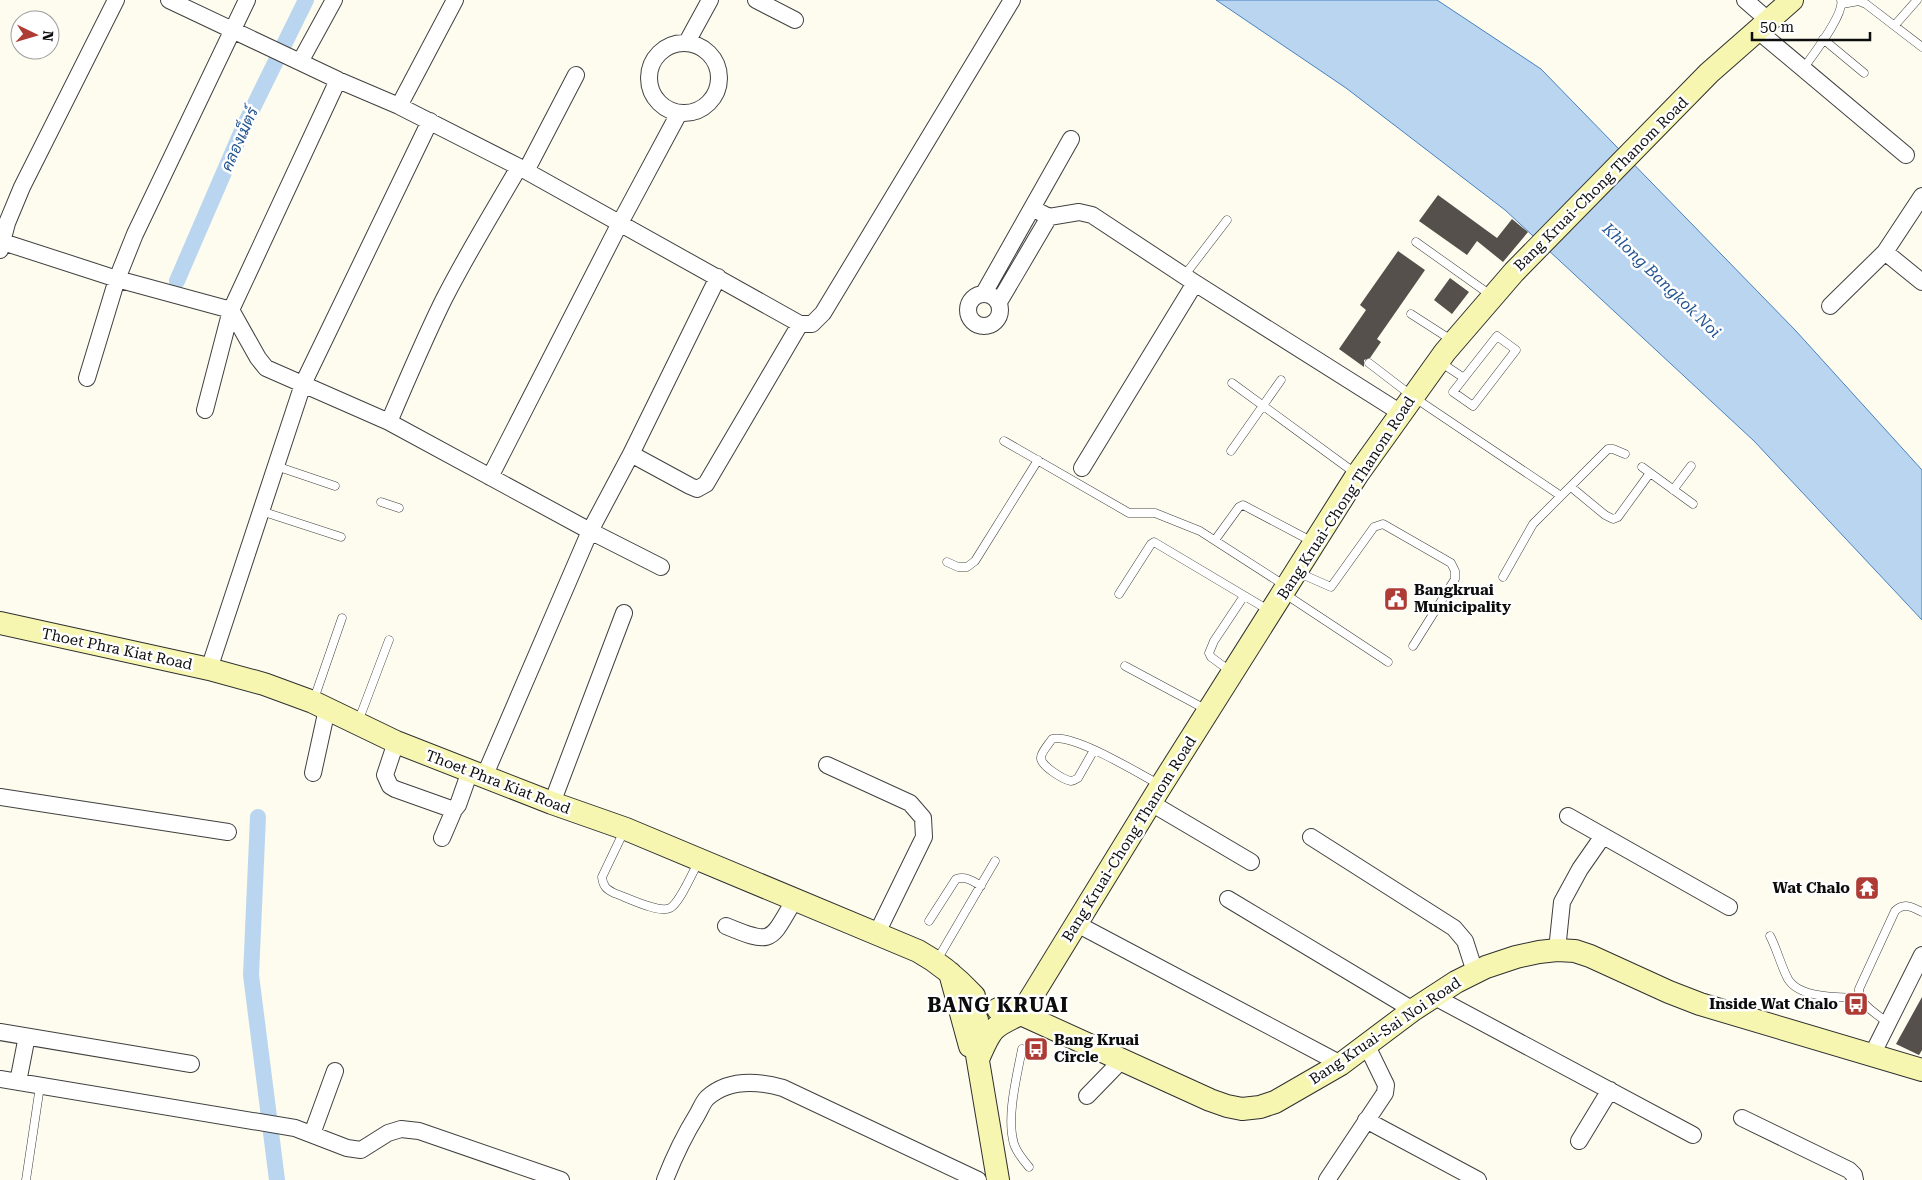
<svg xmlns="http://www.w3.org/2000/svg" width="1922" height="1180" viewBox="0 0 1922 1180" font-family="'Roboto Serif',Sarabun,serif">
<rect width="100%" height="100%" fill="#fdfcef"/>
<!-- water -->
<path fill="#b9d5ef" stroke="#4882be" d="M 1216,0 L 1437,0 L 1541,69 L 1796,331 L 1922,470 L 1922,620 L 1754,441 L 1505,210 L 1346,88 Z"/>
<g fill="none" stroke-linecap="round" stroke-linejoin="round">
<!-- canal -->
<path stroke="#b9d5ef" stroke-width="16" d="M 177,281 L 244,126 L 306,0
M 258,817 L 251,975 L 277,1180"/>
</g>
<!-- building -->
<path fill="#55504b" d="M 1438,195 L 1497,238 L 1512,219 L 1528,232 L 1503,262 L 1477,241 L 1467,255 L 1419,221 Z
M 1398,251 L 1425,270 L 1377,339 L 1381,342 L 1370,358 L 1364,360 L 1364,367 L 1339,349 L 1366,310 L 1360,305 Z
M 1450,278 L 1469,292 L 1452,314 L 1434,300 Z
M 1922,997 L 1922,1050 L 1919,1055 L 1896,1044 Z"/>
<g fill="none" stroke-linecap="round" stroke-linejoin="round">
<defs>
<path id="lane" d="M 1842,4 L 1859,1 L 1866,4 L 1922,47
M 1895,25 L 1917,0
M 1823,39 L 1864,73
M 1803,69 C 1812,56 1845,14 1841,0
M 1416,242 L 1492,296
M 1184,276 L 1227,220
M 1411,314 L 1453,341
M 1440,362 L 1464,378 L 1453,392 L 1473,406 L 1516,350 L 1497,336 L 1464,378
M 1369,363 L 1412,396 L 1561,496
M 1232,383 L 1355,473
M 1004,441 L 1129,513 L 1155,513 L 1200,531 L 1284,585
M 1231,451 L 1281,380
M 276,466 L 335,486
M 1642,467 L 1693,504
M 1571,487 L 1605,515 L 1613,519 L 1618,517 L 1650,473
M 1673,490 L 1691,466
M 381,502 L 399,508
M 261,511 L 341,537
M 1215,540 L 1239,507 L 1243,505 L 1313,542
M 947,562 L 958,567 L 967,567 L 975,561 L 1038,460
M 1297,572 L 1331,587 L 1374,527 L 1383,524 L 1451,563 L 1455,571 L 1455,579 L 1413,646
M 1503,577 L 1533,524 L 1608,449 L 1613,449 L 1625,454
M 1119,594 L 1151,544 L 1154,542 L 1270,611
M 1285,594 L 1388,662
M 1125,666 L 1207,710
M 1230,671 L 1211,657 L 1209,653 L 1214,641 L 1244,596
M 314,699 L 342,618
M 358,722 L 389,640
M 1094,750 L 1078,778 C 1076,779 1074,781 1071,781 C 1064,780 1039,765 1041,757 C 1042,751 1049,744 1052,739 C 1073,733 1138,773 1160,785
M 624,831 L 602,877 C 603,886 606,889 614,893 C 626,897 659,914 670,908 C 680,903 693,871 699,861
M 929,921 L 956,879 C 966,876 973,881 981,886
M 1770,936 C 1777,949 1781,966 1788,979 C 1800,999 1840,997 1861,998
M 937,960 L 995,861
M 1888,1023 C 1877,1014 1858,1004 1859,989 L 1895,911 C 1904,902 1912,907 1922,912
M 1022,1049 C 1017,1076 1006,1117 1014,1144 C 1017,1153 1023,1160 1029,1167
M 26,1180 L 40,1086"/>
<path id="street" d="M 169,0 L 338,80 L 399,106 L 519,167 L 800,324 L 706,484 L 697,489 L 690,486 L 631,454
M 756,0 L 795,20
M 1745,0 L 1768,20
M 1757,30 L 1906,155
M 687,42 L 710,0
M649 78a35 35 0 1 1 70 0a35 35 0 1 1-70 0Z
M 300,62 L 334,0
M 399,106 L 455,0
M 526,171 L 576,75
M 1032,208 L 1049,217 L 1079,212 L 1092,215 L 1195,283 L 1401,413
M 0,241 L 117,279 L 231,310 L 258,358 L 266,368 L 389,422 L 590,531 L 661,567
M 0,250 L 7,223 L 22,187 L 116,0
M 1885,252 L 1922,282
M 984,293 L 1071,139
M968 310a16 16 0 1 1 32 0a16 16 0 1 1-32 0Z
M 999,302 L 1049,217
M 1830,306 L 1885,252 L 1922,196
M 800,324 L 812,324 L 823,313 L 1012,0
M 87,378 L 117,279 L 135,234 L 247,0
M 205,410 L 231,310 L 338,80
M 389,422 C 406,382 423,342 442,303 C 465,257 493,212 519,167
M 1082,468 L 1195,283
M 490,477 L 620,223 L 678,115
M 209,669 L 303,384 L 430,121
M 396,742 L 385,775 L 390,786 L 395,789 L 454,810 L 458,805 L 470,771
M 827,765 L 910,803 L 923,818 L 924,837 L 876,935
M 313,773 L 327,709
M 484,777 L 590,531 L 631,454 L 718,277
M 0,797 L 228,832
M 552,803 L 624,613
M 1151,803 L 1251,862
M 1568,816 L 1729,907
M 1311,837 L 1454,928 L 1465,941 L 1475,972
M 442,838 L 454,810
M 1228,899 L 1413,1010
M 1077,924 L 1341,1064
M 726,926 C 774,946 770,941 795,899
M 1557,950 L 1562,902 L 1580,869 L 1603,836
M 1433,996 L 1693,1135
M 0,1032 L 191,1064
M 1872,1055 L 1922,955
M 0,1079 L 295,1128 L 347,1148 L 361,1150 L 388,1133 L 401,1129 L 419,1131 L 561,1180
M 18,1082 L 26,1041 L 31,1038
M 1087,1096 L 1122,1060
M 1742,1118 L 1849,1170 L 1854,1175 L 1855,1180
M 1366,1120 L 1478,1180
M 312,1134 L 335,1071
M 1579,1141 L 1610,1090
M 665,1180 C 674,1157 684,1136 697,1115 C 700,1110 703,1102 707,1098 C 728,1079 758,1081 783,1088 L 978,1180
M 1327,1180 L 1385,1093 L 1386,1085 L 1367,1046"/>
<path id="secondary" d="M 0,623 L 209,669 L 264,684 L 313,702 L 396,742 L 552,803 L 626,829 L 918,951 C 940,963 957,978 974,996
M 950,973 L 970,1046
M 998,1009 L 1021,1014 L 1210,1100 L 1227,1106 L 1242,1109 L 1260,1107 L 1275,1102 L 1341,1064 L 1413,1010 L 1456,982 L 1486,967 L 1516,957 L 1539,952 L 1557,950 L 1575,951 L 1590,956 L 1669,992 L 1700,1004 L 1922,1070
M 1021,1014 L 1159,789 L 1357,475 L 1445,352 L 1514,272 L 1709,73 L 1792,0
M 977,1020 L 977,1055 L 998,1180
M 979,1057 C 991,1029 993,1026 1021,1014"/>
</defs>
<!-- lane casing -->
<use href="#lane" stroke="#404040" stroke-width="9"/>
<!-- street casing -->
<use href="#street" stroke="#404040" stroke-width="18"/>
<!-- secondary casing -->
<use href="#secondary" stroke="#2f2f2f" stroke-width="24"/>
<!-- lane -->
<use href="#lane" stroke="#fff" stroke-width="8"/>
<!-- street -->
<use href="#street" stroke="#fff" stroke-width="16"/>
<!-- secondary -->
<use href="#secondary" stroke="#f6f6b1" stroke-width="22"/>
</g>
<!-- icons -->
<defs>
<symbol id="civic-square" viewBox="-11 -11 22 22"><rect x="-9" y="-9" width="18" height="18" rx="4" fill="#ae3c34" stroke="#fff"/><path d="M-.6-6.5H3V-4.5H.6V-3L4-1V1h2V6H-6V1h2V-1L-.6-3ZM-1.2 2.5V6h2.4V2.5Z" fill="#fff"/></symbol>
<symbol id="temple-square" viewBox="-11 -11 22 22"><rect x="-9" y="-9" width="18" height="18" rx="4" fill="#ae3c34" stroke="#fff"/><path d="M0-6L5-2H3V0L6.5 2.5H4V6H1.5V3h-3V6H-4V2.5H-6.5L-3 0V-2H-5Z" fill="#fff"/></symbol>
<symbol id="bus-square" viewBox="-11 -11 22 22"><rect x="-9" y="-9" width="18" height="18" rx="4" fill="#ae3c34" stroke="#fff"/><path d="M-5-6H5V4H4V6H2V4H-2V6H-4V4H-5ZM-3.5-4V0h7V-4ZM-3.5 1.2v1.5H-2V1.2ZM2 1.2v1.5H3.5V1.2Z" fill="#fff"/></symbol>
</defs>
<g fill-rule="evenodd">
<use href="#civic-square" x="1382" y="585" width="28" height="28"/>
<use href="#temple-square" x="1853" y="874" width="28" height="28"/>
<use href="#bus-square" x="1842" y="990" width="28" height="28"/>
<use href="#bus-square" x="1022" y="1035" width="28" height="28"/>
</g>
<g text-anchor="middle" stroke-width="5" stroke-linejoin="round" paint-order="stroke">
<!-- street labels -->
<g font-size="15" fill="#0d0d0d" stroke="#fff">
<text transform="translate(1601 184) rotate(-45)" y="5">Bang Kruai-Chong Thanom Road</text>
<text transform="translate(1346 498) rotate(-57)" y="5">Bang Kruai-Chong Thanom Road</text>
<text transform="translate(117 649) rotate(12)" y="5">Thoet Phra Kiat Road</text>
<text transform="translate(498 782) rotate(21)" y="5">Thoet Phra Kiat Road</text>
<text transform="translate(1129 839) rotate(-58)" y="5">Bang Kruai-Chong Thanom Road</text>
<text transform="translate(1385 1031) rotate(-34)" y="5">Bang Kruai-Sai Noi Road</text>
</g>
<!-- poi labels -->
<g font-size="15" font-weight="bold" fill="#0d0d0d" stroke="#fff" text-anchor="start">
<text x="1414" y="595">Bangkruai<tspan x="1414" dy="17">Municipality</tspan></text>
<text x="1850" y="893" text-anchor="end">Wat Chalo</text>
<text x="1838" y="1009" text-anchor="end">Inside Wat Chalo</text>
<text x="1054" y="1045">Bang Kruai<tspan x="1054" dy="17">Circle</tspan></text>
</g>
<!-- water labels -->
<g font-size="16" font-style="italic" fill="#245691" stroke="#fff">
<text transform="translate(239 139) rotate(-66)" y="6">คลองเม็ตร์</text>
<text transform="translate(1662 280) rotate(44)" y="6">Khlong Bangkok Noi</text>
</g>
<!-- district labels -->
<g font-size="20" font-weight="bold" letter-spacing="1" fill="#0d0d0d" stroke="#fff">
<text x="998" y="1012">BANG KRUAI</text>
</g>
</g>
<!-- north arrow -->
<g transform="translate(35 35) rotate(95)"><circle r="24" fill="#ffffff" stroke="#9e9e9e"/>
<path d="M0-4L9 19L0 12L-9 19Z" fill="#ae3c34"/>
<text y="-8" font-size="14" font-weight="bold" text-anchor="middle" fill="#0d0d0d">N</text>
</g>
<!-- scale -->
<path d="M1752 32v8h118v-8" fill="none" stroke="#0d0d0d" stroke-width="2.5"/>
<text x="1760" y="32" font-size="15" fill="#0d0d0d" stroke="#ffffff" stroke-width="4" paint-order="stroke">50 m</text>
</svg>
